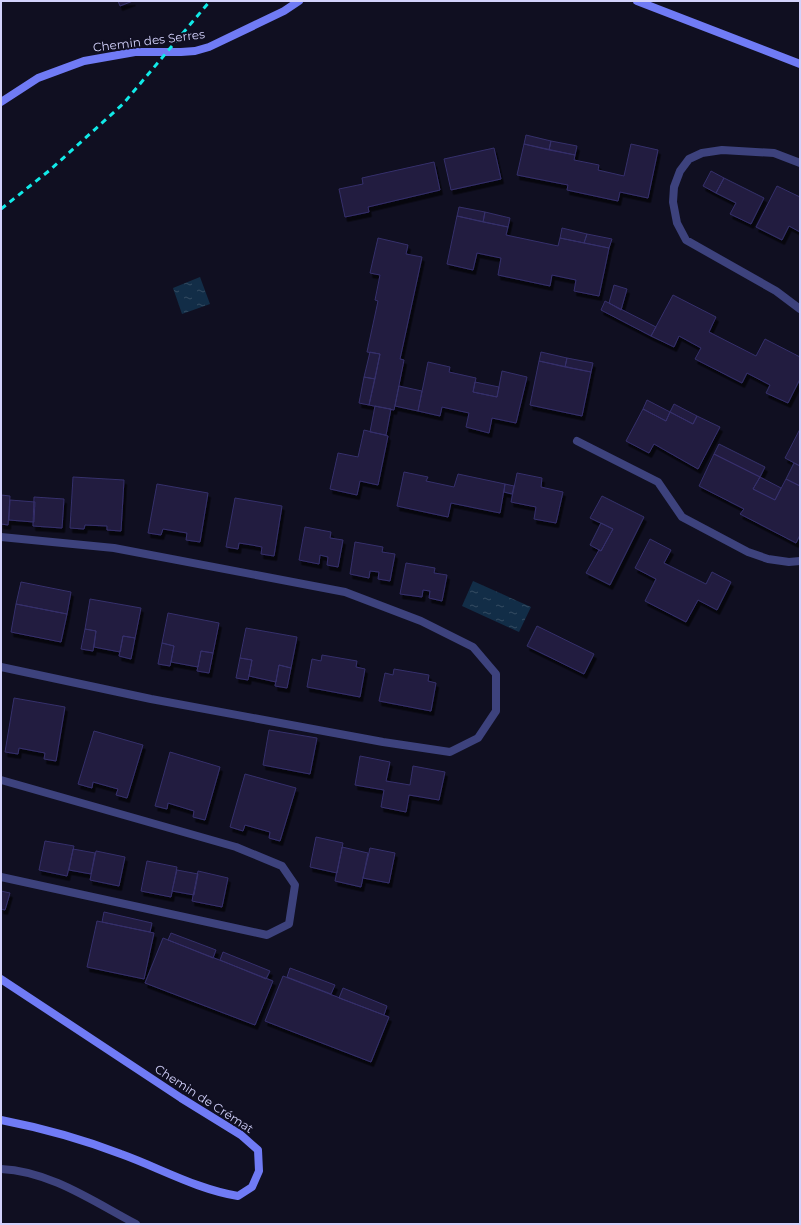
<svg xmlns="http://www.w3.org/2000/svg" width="801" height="1225" viewBox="0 0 801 1225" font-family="Montserrat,sans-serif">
<defs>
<pattern id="water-ripples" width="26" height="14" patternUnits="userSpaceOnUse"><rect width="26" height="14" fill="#122d47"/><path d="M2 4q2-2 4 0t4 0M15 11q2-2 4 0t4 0" fill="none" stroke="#344b62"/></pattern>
<filter id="shadow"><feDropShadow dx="2.5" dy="4.5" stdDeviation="0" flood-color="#0009"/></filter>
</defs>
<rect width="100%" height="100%" fill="#100f21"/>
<!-- water -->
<path fill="url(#water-ripples)" d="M 200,277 L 210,304 L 182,314 L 173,288 Z
M 473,581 L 531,607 L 519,632 L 462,606 Z"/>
<!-- building -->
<path fill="#201c41" stroke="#36306b" filter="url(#shadow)" d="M 118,1 L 133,1 L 120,6 Z
M 526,135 L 551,141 L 549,150 L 524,144 Z
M 551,141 L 577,146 L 575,155 L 549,150 Z
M 524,144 L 575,155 L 574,160 L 599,165 L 598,170 L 624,176 L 631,144 L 658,150 L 648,198 L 620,192 L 618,201 L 567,190 L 568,185 L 517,175 Z
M 494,148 L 501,179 L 451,190 L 444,159 Z
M 434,162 L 440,190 L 368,207 L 369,212 L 345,217 L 339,189 L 363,184 L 362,178 Z
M 711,171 L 724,178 L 716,193 L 703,186 Z
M 724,178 L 764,198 L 751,224 L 730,214 L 736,203 L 716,193 Z
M 777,186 L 800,197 L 800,232 L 789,226 L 782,240 L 756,227 Z
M 459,207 L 485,212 L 483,222 L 457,216 Z
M 485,212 L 510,218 L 508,227 L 483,222 Z
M 457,216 L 508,227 L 506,235 L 558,246 L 560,238 L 609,248 L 599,296 L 574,291 L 576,280 L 552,275 L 550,286 L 498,275 L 501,258 L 477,253 L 473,270 L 447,264 Z
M 562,228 L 587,234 L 584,243 L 560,238 Z
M 587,234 L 612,239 L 609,248 L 584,243 Z
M 378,238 L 408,245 L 406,254 L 422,257 L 400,359 L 404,360 L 394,410 L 369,405 L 380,354 L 367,352 L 378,301 L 375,300 L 380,275 L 370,273 Z
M 614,285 L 627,289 L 621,310 L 609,303 Z
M 673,295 L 716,317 L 709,332 L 756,356 L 765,339 L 800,357 L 800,379 L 788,403 L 766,393 L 770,385 L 747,373 L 742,383 L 695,359 L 701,348 L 679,336 L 674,347 L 651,336 Z
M 605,301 L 656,327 L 651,336 L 601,310 Z
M 370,352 L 380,354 L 375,379 L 364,377 Z
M 541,352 L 567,358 L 565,367 L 539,361 Z
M 567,358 L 593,363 L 591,372 L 565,367 Z
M 539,361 L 591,372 L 582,416 L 530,405 Z
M 428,362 L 450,367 L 449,372 L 476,378 L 473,392 L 497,397 L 502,371 L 527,377 L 516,423 L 492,418 L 489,433 L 466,427 L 469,413 L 442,407 L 440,416 L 418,411 Z
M 364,377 L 375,379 L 369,405 L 359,403 Z
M 475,382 L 499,387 L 497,397 L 473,392 Z
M 399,386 L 422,391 L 418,411 L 395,406 Z
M 647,400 L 670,412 L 666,421 L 643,409 Z
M 674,404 L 697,416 L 693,424 L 670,412 Z
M 375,406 L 391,409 L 386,435 L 370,432 Z
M 643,409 L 666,421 L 670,412 L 693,424 L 697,416 L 720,427 L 698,469 L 654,444 L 649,453 L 626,441 Z
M 800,429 L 800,466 L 785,458 Z
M 364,430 L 388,436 L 378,485 L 360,481 L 357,495 L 330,489 L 338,453 L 358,457 Z
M 719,444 L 765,467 L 760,477 L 714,454 Z
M 714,454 L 760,477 L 753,489 L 775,500 L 786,479 L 800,486 L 800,535 L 796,543 L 740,514 L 744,509 L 699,486 Z
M 794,463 L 800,466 L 800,486 L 786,479 Z
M 404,472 L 428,477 L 426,481 L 454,487 L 458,474 L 505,484 L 500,513 L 451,503 L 448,517 L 397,506 Z
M 517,473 L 542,478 L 541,487 L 563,492 L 556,523 L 534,519 L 536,507 L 511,502 Z
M 73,477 L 124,480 L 121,531 L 107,530 L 107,526 L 85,525 L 84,529 L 70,528 Z
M 760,477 L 781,488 L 775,500 L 753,489 Z
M 157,484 L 208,493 L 200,542 L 186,540 L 187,533 L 163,529 L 161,535 L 148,533 Z
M 505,484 L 514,486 L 512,494 L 504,492 Z
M 1,495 L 10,496 L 8,525 L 1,524 Z
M 602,496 L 644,517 L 610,585 L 586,573 L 599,550 L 601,551 L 613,529 L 590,518 Z
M 34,497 L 64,499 L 62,528 L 33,526 Z
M 235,498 L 282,506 L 274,556 L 261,554 L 262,547 L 252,545 L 239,543 L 238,549 L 226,547 Z
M 10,500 L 35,502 L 34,522 L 9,520 Z
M 601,523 L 613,529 L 601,551 L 590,545 Z
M 305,527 L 331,532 L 330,538 L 343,540 L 338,567 L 327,565 L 328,557 L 320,555 L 319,564 L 299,560 Z
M 650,539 L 671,550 L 664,563 L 706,584 L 712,572 L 731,582 L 717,610 L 698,600 L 686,622 L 645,601 L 656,579 L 635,568 Z
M 355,542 L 383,547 L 382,552 L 395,554 L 390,581 L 378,579 L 379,572 L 370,571 L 369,578 L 350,574 Z
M 406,563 L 435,568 L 434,573 L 447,575 L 442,601 L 429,598 L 430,591 L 423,590 L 422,597 L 400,594 Z
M 21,582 L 71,592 L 67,614 L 16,604 Z
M 90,599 L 141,608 L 135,638 L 123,636 L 120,652 L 94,647 L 96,631 L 85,629 Z
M 16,604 L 67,614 L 61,642 L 11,632 Z
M 168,613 L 219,623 L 213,653 L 201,651 L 198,667 L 171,662 L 174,646 L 162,643 Z
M 537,626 L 594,654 L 584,674 L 527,646 Z
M 246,628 L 297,637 L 291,668 L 279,665 L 276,682 L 249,676 L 252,660 L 240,658 Z
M 85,629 L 96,631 L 93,651 L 81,649 Z
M 123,636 L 135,638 L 131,659 L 119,656 Z
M 162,643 L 174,646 L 170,666 L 158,664 Z
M 201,651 L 213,653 L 209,673 L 197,671 Z
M 322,655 L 357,661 L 356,667 L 365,669 L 360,697 L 307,687 L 312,659 L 321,661 Z
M 240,658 L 252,660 L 248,680 L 236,678 Z
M 279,665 L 291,668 L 287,688 L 275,686 Z
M 394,669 L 429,675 L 428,681 L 436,683 L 431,711 L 379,701 L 385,673 L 393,675 Z
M 14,698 L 65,707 L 56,761 L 44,759 L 45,753 L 19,748 L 18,754 L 5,752 Z
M 269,730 L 317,738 L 310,774 L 263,765 Z
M 94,731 L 143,745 L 127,798 L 116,795 L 118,789 L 93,782 L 92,788 L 78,784 Z
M 170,752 L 220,767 L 205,820 L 193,817 L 194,811 L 168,803 L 167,809 L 155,806 Z
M 360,756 L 390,762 L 386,781 L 410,785 L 413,766 L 445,772 L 439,800 L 409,795 L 406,812 L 381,807 L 384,790 L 355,785 Z
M 245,774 L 296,788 L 280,841 L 269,838 L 270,832 L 245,825 L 243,831 L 230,827 Z
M 316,837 L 343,843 L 337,873 L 310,867 Z
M 45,841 L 74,846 L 67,876 L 39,870 Z
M 342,847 L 368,853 L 361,887 L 335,881 Z
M 370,848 L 395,853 L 389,883 L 363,878 Z
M 73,849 L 95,853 L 91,874 L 69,870 Z
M 96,851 L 125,857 L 119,886 L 90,880 Z
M 147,861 L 177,867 L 171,897 L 141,891 Z
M 177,870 L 198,874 L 194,895 L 172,891 Z
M 198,871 L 228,878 L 222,907 L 192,901 Z
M 1,891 L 10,893 L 5,910 L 1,909 Z
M 104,912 L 152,923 L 150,932 L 102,922 Z
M 97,921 L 154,933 L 144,979 L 87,967 Z
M 171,933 L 216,950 L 213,958 L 168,940 Z
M 163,938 L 273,981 L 255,1025 L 145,983 Z
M 223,952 L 270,971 L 266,979 L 220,960 Z
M 290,968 L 335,985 L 331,994 L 287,977 Z
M 283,976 L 389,1017 L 371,1062 L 265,1021 Z
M 343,988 L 387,1006 L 384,1015 L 339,998 Z"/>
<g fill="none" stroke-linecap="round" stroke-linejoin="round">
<!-- street -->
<path stroke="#3d427d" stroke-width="8" d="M 800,163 L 774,153 L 722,150 L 702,153 L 689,159 L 680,171 L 674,187 L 673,202 L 677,223 L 686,240 L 776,291 L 800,309
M 577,441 L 658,482 L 682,517 L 748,552 L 768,559 L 789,562 L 800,561
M 1,537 L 114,548 L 345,592 L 421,621 L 473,647 L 496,674 L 496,711 L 478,738 L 450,752 L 383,742 L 151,699 L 1,667
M 1,780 L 236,847 L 282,866 L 295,885 L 289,924 L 267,935 L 1,877
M 1,1169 C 50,1171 94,1202 136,1224"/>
<!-- secondary -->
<path stroke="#707bf5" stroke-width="8" d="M 637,1 L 800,64
M 1,102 L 38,78 L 84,61 L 135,52 L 181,52 L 195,51 L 209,47 L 284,11 L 299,1
M 1,979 L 181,1098 L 241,1135 L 258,1150 L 259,1171 L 252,1187 L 238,1196 C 196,1189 160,1168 121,1154 C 82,1139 42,1128 1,1120"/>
<!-- rail -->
<path stroke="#11eae8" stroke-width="3" stroke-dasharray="6 5" stroke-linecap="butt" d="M 1,209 L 50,170 L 123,104 L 210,1"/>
</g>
<g text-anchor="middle" stroke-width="4" stroke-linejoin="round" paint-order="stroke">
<!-- street labels -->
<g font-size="12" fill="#d3d2fc" stroke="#100f21">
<text transform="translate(149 41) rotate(-7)" y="4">Chemin des Serres</text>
<text transform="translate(204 1099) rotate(33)" y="4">Chemin de Crémat</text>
</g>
</g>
<!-- border -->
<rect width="801" height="1225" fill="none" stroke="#d3d2fc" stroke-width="4"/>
</svg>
